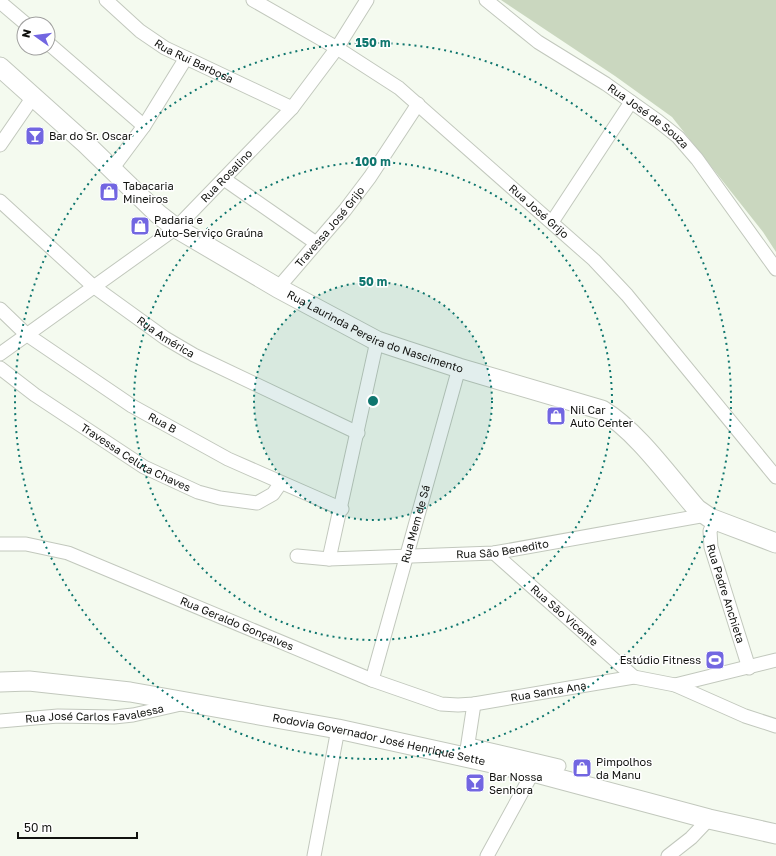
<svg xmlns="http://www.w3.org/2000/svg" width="776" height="856" viewBox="0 0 776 856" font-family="'Golos Text',sans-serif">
<rect width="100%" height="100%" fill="#f4faef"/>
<!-- green -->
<path fill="#cad7bf" d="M 501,0 L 776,0 L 776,252 L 763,232 L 672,117 L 615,76 Z"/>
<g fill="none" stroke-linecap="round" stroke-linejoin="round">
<defs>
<g id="street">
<path id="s1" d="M 106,0 L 140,31 L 165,48 L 292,108"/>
<path id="s2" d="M 253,0 L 337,48 L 399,88 L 594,260 L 627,295 L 776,477"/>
<path id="s3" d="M 486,0 L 538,42 L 606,84 L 658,121 L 678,137 L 697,159 L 776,269"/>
<path d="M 0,2 L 26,24"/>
<path d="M 48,43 L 144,126"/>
<path d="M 0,145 L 33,97"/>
<path d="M 112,169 L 144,126 L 186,58"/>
<path d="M 224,179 L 316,243"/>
<path id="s4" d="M 0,201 L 93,286 L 165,338 L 194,355 L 358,433"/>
<path d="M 552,222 L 631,102"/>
<path id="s5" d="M 278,288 L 345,210 L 370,177 L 418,104"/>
<path id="s6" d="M 0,309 L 26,334 L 132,406 L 228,459 L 342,509"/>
<path id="s7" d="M 0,354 L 176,228 L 292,108 L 337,48 L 367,0"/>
<path id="s8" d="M 0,368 L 35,395 L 144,467 L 198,492 L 220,498 L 257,503 L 273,494 L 280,484"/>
<path id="s9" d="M 715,520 L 710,531 L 711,547 L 749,668"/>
<path id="s10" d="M 0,544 L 26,544 L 68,553 L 372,680 L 441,704 L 458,705 L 474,704 L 634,677 L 675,685 L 745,716 L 776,726"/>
<path id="s11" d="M 494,553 L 634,677"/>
<path id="s12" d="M 297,556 L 329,559 L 494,553 L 706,515"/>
<path d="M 329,559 L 377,341"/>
<path id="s13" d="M 372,680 L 459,368"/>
<path d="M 675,685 L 776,660"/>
<path id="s14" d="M 0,721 L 58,716 L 114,717 L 133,715 L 181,704"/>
<path d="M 474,746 L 559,766"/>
<path d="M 466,756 L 474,704"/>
<path d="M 314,856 L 338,729"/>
<path d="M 487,856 L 533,772"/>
<path d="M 668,856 L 691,838 L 709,819"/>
</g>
<g id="secondary">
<path id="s15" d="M 0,67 L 86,144 L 158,214 L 176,228 L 278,288 L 377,341 L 459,368 L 602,410 C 638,432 669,477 697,509 L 710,518 L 776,543"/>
<path id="s16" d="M 0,682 L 29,681 L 130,692 L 338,729 L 533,772 L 709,819 L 776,834"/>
</g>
</defs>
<!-- street casing -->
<use href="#street" stroke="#c2c8bd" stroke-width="15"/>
<!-- secondary casing -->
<use href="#secondary" stroke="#c2c8bd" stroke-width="21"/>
<!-- street -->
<use href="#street" stroke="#fff" stroke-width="13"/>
<!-- secondary -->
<use href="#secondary" stroke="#fff" stroke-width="19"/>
</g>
<!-- distance rings -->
<circle cx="373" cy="401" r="119" fill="#0f766e" fill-opacity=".12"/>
<g fill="none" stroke="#0f766e" stroke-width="2" stroke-dasharray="2 4">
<circle cx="373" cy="401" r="119"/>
<circle cx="373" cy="401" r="239"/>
<circle cx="373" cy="401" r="358"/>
</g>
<!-- icons -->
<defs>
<symbol id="bar-square" viewBox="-11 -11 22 22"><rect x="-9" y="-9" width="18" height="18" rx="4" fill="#7266e1" stroke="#fff"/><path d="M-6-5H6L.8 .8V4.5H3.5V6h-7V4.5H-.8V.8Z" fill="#fff"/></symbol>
<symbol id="shop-square" viewBox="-11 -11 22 22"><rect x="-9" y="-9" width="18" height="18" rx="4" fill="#7266e1" stroke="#fff"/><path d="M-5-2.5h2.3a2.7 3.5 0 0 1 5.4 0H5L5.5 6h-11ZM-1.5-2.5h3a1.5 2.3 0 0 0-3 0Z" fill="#fff"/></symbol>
<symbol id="stadium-square" viewBox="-11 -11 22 22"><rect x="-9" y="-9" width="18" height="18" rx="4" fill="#7266e1" stroke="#fff"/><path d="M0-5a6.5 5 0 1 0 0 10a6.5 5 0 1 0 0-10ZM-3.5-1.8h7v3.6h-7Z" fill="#fff"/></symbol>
</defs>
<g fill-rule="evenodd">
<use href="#bar-square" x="24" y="125" width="22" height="22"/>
<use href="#shop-square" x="98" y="181" width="22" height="22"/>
<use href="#shop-square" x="129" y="215" width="22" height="22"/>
<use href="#shop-square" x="545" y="405" width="22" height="22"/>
<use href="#stadium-square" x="704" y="649" width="22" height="22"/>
<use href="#shop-square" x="571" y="757" width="22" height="22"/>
<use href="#bar-square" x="464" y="772" width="22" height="22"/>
</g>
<g text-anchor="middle" stroke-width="3" stroke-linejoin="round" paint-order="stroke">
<!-- street labels -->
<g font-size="11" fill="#11120f" stroke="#fff">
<text dy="4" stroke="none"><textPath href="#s1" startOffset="108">Rua Rui Barbosa</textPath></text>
<text dy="4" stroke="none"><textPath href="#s3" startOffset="200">Rua José de Souza</textPath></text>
<text dy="4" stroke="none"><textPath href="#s7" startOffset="289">Rua Rosalino</textPath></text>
<text dy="4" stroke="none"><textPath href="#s2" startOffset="357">Rua José Grijo</textPath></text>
<text dy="4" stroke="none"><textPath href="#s5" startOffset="80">Travessa José Grijo</textPath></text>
<text dy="4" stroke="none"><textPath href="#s15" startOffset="464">Rua Laurinda Pereira do Nascimento</textPath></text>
<text dy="4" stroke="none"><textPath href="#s4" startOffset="215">Rua América</textPath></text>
<text dy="4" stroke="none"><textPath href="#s6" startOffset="199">Rua B</textPath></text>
<text dy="4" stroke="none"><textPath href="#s8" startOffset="163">Travessa Celuta Chaves</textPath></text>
<text dy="4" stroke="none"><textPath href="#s13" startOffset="162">Rua Mem de Sá</textPath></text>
<text dy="4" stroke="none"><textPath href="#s12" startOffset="206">Rua São Benedito</textPath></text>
<text dy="4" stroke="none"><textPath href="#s9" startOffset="77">Rua Padre Anchieta</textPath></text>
<text dy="4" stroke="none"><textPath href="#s11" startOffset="94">Rua São Vicente</textPath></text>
<text dy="4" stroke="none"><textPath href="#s10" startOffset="252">Rua Geraldo Gonçalves</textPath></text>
<text dy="4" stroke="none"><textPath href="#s10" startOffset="580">Rua Santa Ana</textPath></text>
<text dy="4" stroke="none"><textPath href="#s14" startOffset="95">Rua José Carlos Favalessa</textPath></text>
<text dy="4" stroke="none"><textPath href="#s16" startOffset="384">Rodovia Governador José Henrique Sette</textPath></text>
</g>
<!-- poi labels -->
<g font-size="11" fill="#11120f" stroke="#fff" text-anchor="start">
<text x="49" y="140">Bar do Sr. Oscar</text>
<text x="123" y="190">Tabacaria<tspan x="123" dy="13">Mineiros</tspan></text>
<text x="154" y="224">Padaria e<tspan x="154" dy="13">Auto-Serviço Graúna</tspan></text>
<text x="570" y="414">Nil Car<tspan x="570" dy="13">Auto Center</tspan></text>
<text x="701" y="664" text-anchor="end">Estúdio Fitness</text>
<text x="596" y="766">Pimpolhos<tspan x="596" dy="13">da Manu</tspan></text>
<text x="489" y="781">Bar Nossa<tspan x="489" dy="13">Senhora</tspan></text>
</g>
</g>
<circle cx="373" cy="401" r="6" fill="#0f766e" stroke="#fff" stroke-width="2"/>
<g font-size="12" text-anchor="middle" font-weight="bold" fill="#0f766e" stroke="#fff" stroke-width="3" stroke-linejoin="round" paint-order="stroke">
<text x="373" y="47">150 m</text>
<text x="373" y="166">100 m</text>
<text x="373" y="286">50 m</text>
</g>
<!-- north arrow -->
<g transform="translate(36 36) rotate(284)"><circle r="19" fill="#ffffff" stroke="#a0a09f"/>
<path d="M0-3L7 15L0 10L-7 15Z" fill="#7266e1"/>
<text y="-6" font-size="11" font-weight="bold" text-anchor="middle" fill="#11120f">N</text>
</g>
<!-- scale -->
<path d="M18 832v6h119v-6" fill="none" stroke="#11120f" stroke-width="2"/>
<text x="24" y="832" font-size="12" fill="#11120f" stroke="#ffffff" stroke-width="3" paint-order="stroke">50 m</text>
</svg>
